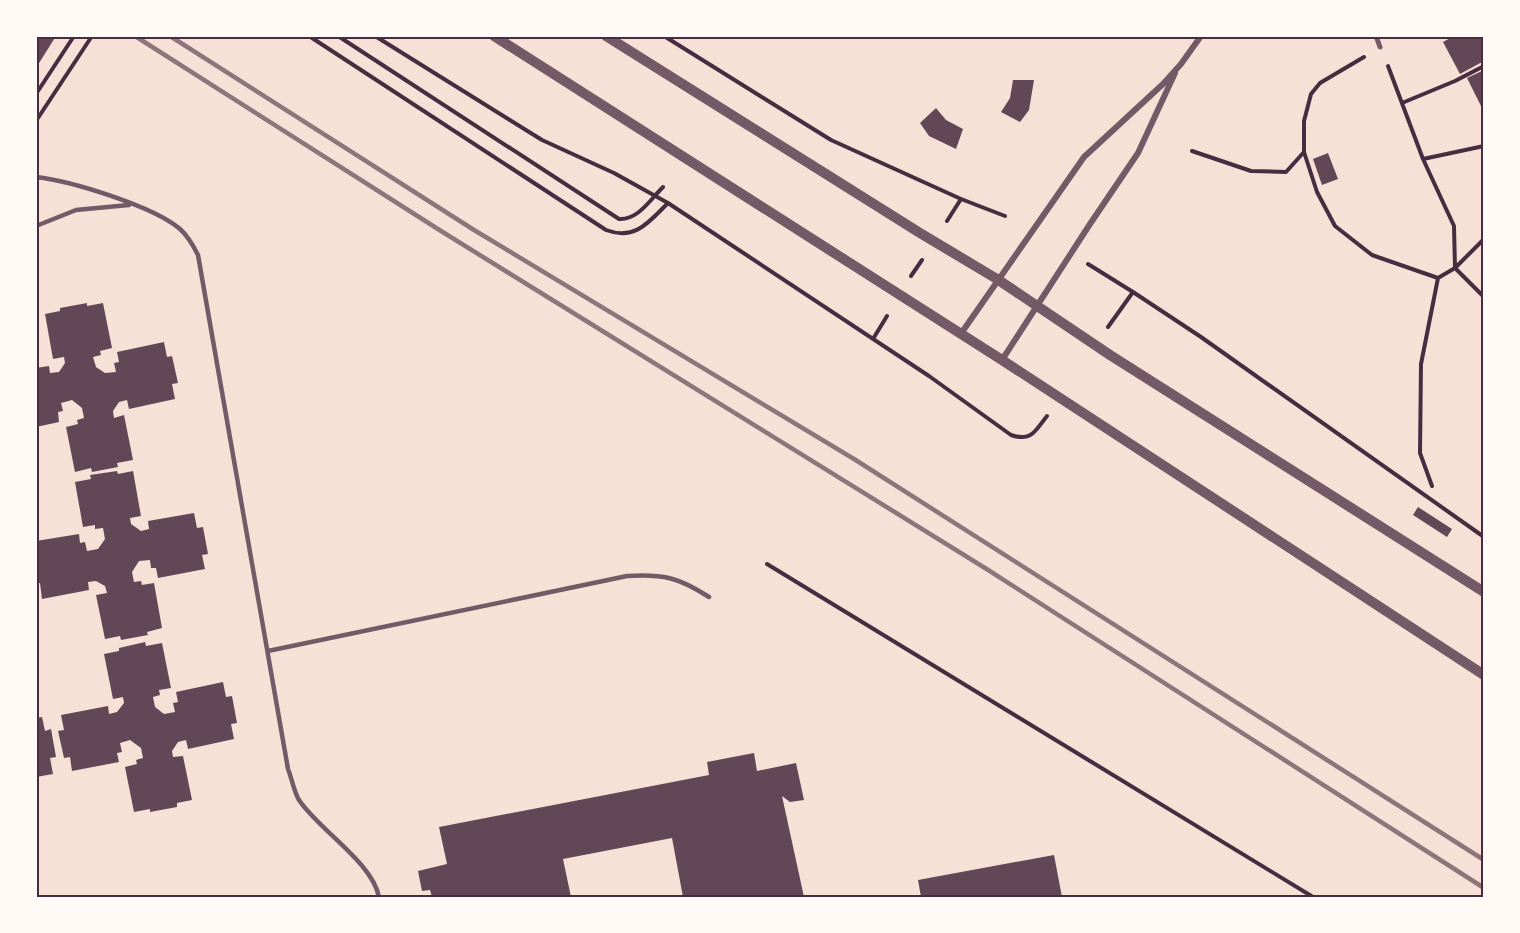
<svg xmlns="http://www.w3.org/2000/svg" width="1520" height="933" viewBox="0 0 1520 933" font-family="'IBM Plex Sans',sans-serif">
<rect width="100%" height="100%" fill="#f7e1d7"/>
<!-- building -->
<path fill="#644757" d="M 36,36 L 56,36 L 36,68 Z
M 1454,36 L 1484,36 L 1484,61 L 1460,74 L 1443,42 Z
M 1484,70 L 1484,112 L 1467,78 Z
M 1013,80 L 1034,80 L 1029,110 L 1020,122 L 1001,112 L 1010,98 Z
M 936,108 L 946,120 L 963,129 L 956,149 L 929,136 L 920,123 Z
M 1328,153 L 1338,179 L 1322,185 L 1313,159 Z
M 87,303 L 87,306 L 103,303 L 112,348 L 100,351 L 101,355 L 93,357 L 96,367 L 105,373 L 116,372 L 114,363 L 119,362 L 117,352 L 164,342 L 167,357 L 172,356 L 178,383 L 172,384 L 175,399 L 129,409 L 127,400 L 119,402 L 113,411 L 114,418 L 124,415 L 133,460 L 117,463 L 118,467 L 92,472 L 91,468 L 75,472 L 66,427 L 78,424 L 77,420 L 84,418 L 82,408 L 72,400 L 61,403 L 63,411 L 58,412 L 59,422 L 36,427 L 36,368 L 49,366 L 50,373 L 59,372 L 65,363 L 64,357 L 53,359 L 45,314 L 60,311 L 60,308 Z
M 117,471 L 118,474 L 133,471 L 141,516 L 130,518 L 131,524 L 141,531 L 149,529 L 148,521 L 194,513 L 197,528 L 203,527 L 208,554 L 202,555 L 205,569 L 158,578 L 156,568 L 151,568 L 150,560 L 139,561 L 132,572 L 134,582 L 141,581 L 142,585 L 154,583 L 162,628 L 147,632 L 148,635 L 121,640 L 120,636 L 105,639 L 96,595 L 107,593 L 105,586 L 96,581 L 88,582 L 89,590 L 42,599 L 40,583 L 36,584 L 36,541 L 79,534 L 80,543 L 85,542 L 87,551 L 98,549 L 105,539 L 103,528 L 95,529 L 95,525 L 83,527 L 75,482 L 91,479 L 90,475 Z
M 1418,507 L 1452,529 L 1447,537 L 1413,515 Z
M 145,642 L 146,646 L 162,643 L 171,688 L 159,690 L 160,695 L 153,697 L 155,707 L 164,714 L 175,712 L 173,703 L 178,702 L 176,692 L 223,682 L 226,697 L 232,696 L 237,723 L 231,724 L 234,739 L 188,749 L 186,740 L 178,742 L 172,751 L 173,757 L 183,756 L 192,800 L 177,803 L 177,807 L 150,812 L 150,809 L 134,812 L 125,767 L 137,764 L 136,760 L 143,758 L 141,748 L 130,740 L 120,743 L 122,752 L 117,753 L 119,762 L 72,771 L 70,757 L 64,758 L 58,731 L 64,730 L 61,715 L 108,706 L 109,714 L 117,712 L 124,703 L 123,697 L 113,699 L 104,654 L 119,651 L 119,648 Z
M 42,717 L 45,731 L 51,729 L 56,757 L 50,758 L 53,774 L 36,777 L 36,718 Z
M 754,753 L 757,771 L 796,763 L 804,800 L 790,802 L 782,796 L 804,897 L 683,897 L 672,838 L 563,859 L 571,897 L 432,897 L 430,890 L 422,891 L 418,871 L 447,864 L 439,827 L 709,775 L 707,762 Z
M 1054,855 L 1062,897 L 921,897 L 918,880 Z"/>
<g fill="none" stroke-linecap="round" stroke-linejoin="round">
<!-- path -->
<path stroke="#4a2c40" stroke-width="4" d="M 309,36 L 606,230 C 635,241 649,222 668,203
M 338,36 L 619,219 C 638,220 650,200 663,187
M 375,36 L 542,140 L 614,173 L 668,203 L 929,376 L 1011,435 C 1032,442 1035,431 1047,416
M 664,36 L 831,140 L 961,199 L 1005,216
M 1364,57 L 1320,83 L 1311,94 L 1304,121 L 1304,152 L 1317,192 L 1335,226 L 1372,255 L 1438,278
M 1388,66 L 1423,159 L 1454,226 L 1455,268
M 36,94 L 74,36
M 1402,103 L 1455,81 L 1484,66
M 36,121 L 92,36
M 1192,151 L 1251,171 L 1286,172 L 1304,152
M 1423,159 L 1484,146
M 947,221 L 961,199
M 1088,264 L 1133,292
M 1455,268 L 1484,239
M 911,276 L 922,260
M 1108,327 L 1133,292 L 1201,337 L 1484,537
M 873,339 L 887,316
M 1432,486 L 1420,453 L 1421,364 L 1438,278 L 1455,268 L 1484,297
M 767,564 L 1313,897"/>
<!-- service -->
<path stroke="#755966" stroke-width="4.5" d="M 36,177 C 71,181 153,206 180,229 C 188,236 193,245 198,255 L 288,769 C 292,779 294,792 299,800 C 319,830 372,862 379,897
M 36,226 L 76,210 L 129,205
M 268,651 L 627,576 C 663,574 678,577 709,597"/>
<!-- pedestrian -->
<path stroke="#755966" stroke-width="5" d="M 1376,36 L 1380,47"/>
<!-- minor -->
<path stroke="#755966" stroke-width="6" d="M 960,335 L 1084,157 L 1163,84 L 1181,64 L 1201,36
M 1002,360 L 1090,224 L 1138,153 L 1175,73"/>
<!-- tertiary -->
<path stroke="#755966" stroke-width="10" d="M 494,36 L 1002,360 L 1484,675
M 606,36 L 920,233 L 997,279 L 1110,355 L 1484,592"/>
<!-- rail -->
<path stroke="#8f747c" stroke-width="4.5" d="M 135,36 L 441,231 L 985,568 L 1484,888
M 170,36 L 474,230 L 854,459 L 1484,860"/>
</g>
<!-- border -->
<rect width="1520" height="933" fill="none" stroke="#fffaf5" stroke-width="75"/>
<rect x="38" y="38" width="1444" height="858" fill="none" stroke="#4a2c40" stroke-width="2"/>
</svg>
